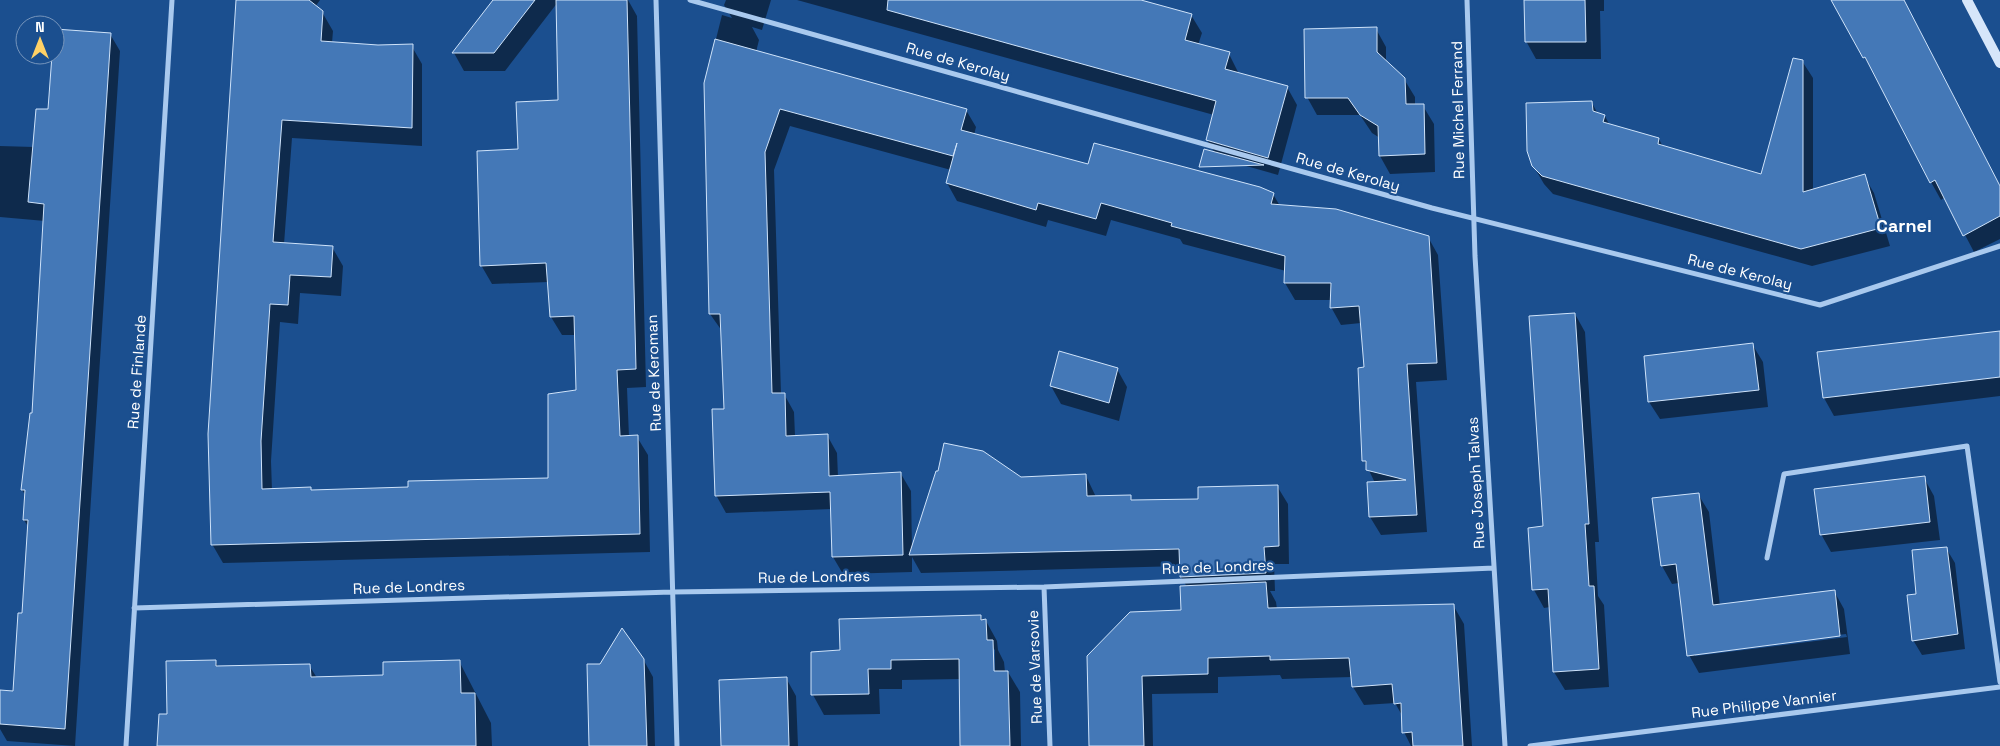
<svg xmlns="http://www.w3.org/2000/svg" width="2000" height="746" viewBox="0 0 2000 746" font-family="'Space Grotesk',sans-serif">
<rect width="100%" height="100%" fill="#1b4f8f"/>
<!-- shadow -->
<path fill="#0007" fill-rule="evenodd" d="M 238,0 L 320,0 L 315,7 L 322,12 L 333,31 L 332,43 L 378,46 L 411,45 L 422,64 L 422,146 L 292,138 L 284,244 L 332,247 L 343,266 L 341,296 L 300,293 L 298,324 L 280,322 L 271,461 L 272,490 L 310,489 L 312,491 L 409,489 L 549,480 L 578,391 L 576,335 L 562,335 L 551,317 L 549,282 L 492,284 L 481,265 L 519,151 L 560,102 L 558,2 L 505,71 L 464,71 L 454,53 L 494,0 L 628,0 L 637,16 L 646,387 L 627,388 L 629,437 L 637,437 L 648,455 L 650,552 L 223,563 L 212,544 Z
M 726,0 L 771,0 L 762,30 L 752,27 L 759,40 L 756,52 L 966,110 L 976,127 L 974,135 L 1089,165 L 1273,194 L 1280,206 L 1428,237 L 1438,255 L 1447,380 L 1416,382 L 1427,532 L 1381,535 L 1370,517 L 1368,483 L 1375,483 L 1364,460 L 1365,368 L 1361,323 L 1341,325 L 1331,307 L 1332,300 L 1295,300 L 1285,283 L 1286,271 L 1183,244 L 1180,239 L 1111,220 L 1106,236 L 1048,220 L 1046,227 L 957,201 L 947,183 L 951,170 L 790,126 L 774,170 L 781,394 L 784,394 L 794,412 L 795,436 L 827,435 L 837,453 L 838,477 L 901,474 L 911,491 L 912,549 L 1021,479 L 1086,476 L 1096,497 L 1130,496 L 1133,502 L 1199,500 L 1277,486 L 1288,504 L 1289,564 L 1274,564 L 1275,591 L 1270,591 L 1276,602 L 1277,609 L 1453,605 L 1464,624 L 1472,746 L 1411,746 L 1404,732 L 1403,717 L 1395,703 L 1364,705 L 1353,687 L 1352,677 L 1282,679 L 1280,675 L 1218,677 L 1218,693 L 1152,694 L 1153,746 L 1090,746 L 1182,611 L 1187,587 L 1181,577 L 1181,566 L 921,573 L 912,557 L 912,572 L 843,574 L 833,557 L 832,509 L 726,513 L 716,495 L 725,410 L 722,331 L 710,314 L 705,83 L 722,15 L 732,18 L 724,5 Z
M 797,0 L 1118,0 L 1191,15 L 1202,33 L 1198,45 L 1229,54 L 1239,74 L 1287,87 L 1297,105 L 1278,175 L 1218,158 L 1207,140 L 1214,115 Z
M 1525,0 L 1604,0 L 1604,11 L 1600,11 L 1601,59 L 1536,59 L 1526,41 Z
M 1831,0 L 1903,0 L 2000,186 L 2000,239 L 1974,252 L 1945,197 L 1941,200 L 1931,182 L 1875,75 Z
M 1376,29 L 1386,47 L 1386,62 L 1404,79 L 1415,97 L 1415,106 L 1423,106 L 1434,124 L 1435,172 L 1390,174 L 1380,156 L 1380,138 L 1372,133 L 1360,115 L 1317,115 L 1307,97 Z
M 55,30 L 110,34 L 120,51 L 75,746 L 7,741 L 0,729 L 0,691 L 14,692 L 23,615 L 29,528 L 24,520 L 26,496 L 22,490 L 33,414 L 45,221 L 0,217 L 0,146 L 34,147 L 49,110 L 53,55 L 55,55 Z
M 1802,61 L 1813,78 L 1813,190 L 1864,176 L 1874,193 L 1890,246 L 1812,266 L 1553,194 L 1544,184 L 1533,165 L 1592,103 L 1598,114 L 1605,116 L 1610,126 L 1659,139 L 1663,147 L 1762,176 Z
M 1575,314 L 1585,332 L 1599,542 L 1595,542 L 1598,596 L 1604,605 L 1609,687 L 1565,690 L 1554,672 L 1550,607 L 1544,608 L 1534,590 Z
M 2000,332 L 2000,396 L 1834,416 L 1824,398 L 1818,353 Z
M 1752,344 L 1763,362 L 1768,407 L 1660,419 L 1649,402 Z
M 1117,369 L 1127,387 L 1119,421 L 1061,404 L 1051,386 Z
M 1924,478 L 1934,496 L 1940,540 L 1831,552 L 1821,534 Z
M 1698,494 L 1709,512 L 1720,606 L 1834,591 L 1844,609 L 1850,654 L 1699,673 L 1689,655 L 1679,583 L 1672,584 L 1662,566 ZM 1846,634 L 1847,637 L 1695,656 L 1695,653 Z
M 1946,548 L 1955,563 L 1965,649 L 1922,655 L 1913,640 L 1917,595 Z
M 981,616 L 983,621 L 986,621 L 997,641 L 998,650 L 1004,662 L 1005,672 L 1008,672 L 1020,692 L 1021,746 L 961,746 L 960,679 L 902,680 L 902,689 L 879,689 L 880,714 L 824,715 L 813,695 L 841,651 ZM 992,647 L 995,650 L 995,678 L 993,678 Z
M 643,659 L 653,677 L 655,746 L 590,746 Z
M 215,661 L 219,668 L 309,665 L 317,678 L 384,676 L 459,661 L 491,723 L 492,746 L 158,746 L 168,715 Z
M 786,678 L 796,696 L 798,746 L 723,746 Z"/>
<!-- building -->
<path fill="#4478b7" stroke="#cfe3fa" d="M 236,0 L 309,0 L 323,11 L 321,41 L 378,45 L 413,44 L 412,128 L 282,120 L 273,242 L 333,246 L 331,277 L 290,275 L 288,305 L 270,304 L 261,441 L 262,489 L 311,487 L 311,490 L 408,487 L 408,481 L 548,478 L 548,394 L 576,390 L 574,316 L 550,317 L 546,263 L 480,266 L 477,151 L 518,149 L 516,102 L 558,100 L 556,0 L 627,0 L 636,369 L 617,370 L 620,436 L 638,435 L 640,534 L 211,545 L 208,434 Z
M 493,0 L 535,0 L 494,53 L 452,53 Z
M 888,0 L 1141,0 L 1192,14 L 1185,40 L 1230,52 L 1225,69 L 1288,86 L 1268,158 L 1206,140 L 1216,101 L 887,10 Z
M 1524,0 L 1585,0 L 1586,42 L 1525,42 Z
M 1831,0 L 1904,0 L 2000,186 L 2000,216 L 1963,236 L 1935,180 L 1930,183 L 1865,57 L 1863,58 Z
M 1377,27 L 1377,52 L 1405,78 L 1406,104 L 1424,104 L 1425,154 L 1379,156 L 1378,126 L 1360,115 L 1348,98 L 1305,98 L 1304,29 Z
M 55,29 L 111,33 L 65,729 L 0,724 L 0,690 L 13,691 L 18,613 L 22,613 L 28,520 L 23,520 L 25,490 L 21,490 L 30,413 L 32,413 L 44,204 L 28,202 L 36,109 L 48,109 L 52,55 L 55,55 Z
M 715,39 L 967,109 L 961,130 L 1088,164 L 1094,143 L 1260,187 L 1274,193 L 1271,204 L 1336,209 L 1429,236 L 1437,363 L 1407,364 L 1417,515 L 1369,517 L 1367,482 L 1406,480 L 1366,470 L 1366,461 L 1362,461 L 1358,368 L 1364,367 L 1359,306 L 1330,308 L 1331,283 L 1284,283 L 1285,256 L 1171,226 L 1172,223 L 1101,203 L 1096,219 L 1038,203 L 1036,210 L 946,183 L 957,143 L 953,156 L 780,109 L 765,152 L 772,393 L 785,393 L 786,436 L 828,434 L 829,476 L 901,472 L 903,555 L 832,557 L 830,492 L 715,496 L 712,409 L 724,409 L 720,314 L 709,314 L 704,83 Z
M 1793,58 L 1803,60 L 1803,192 L 1865,174 L 1881,228 L 1801,249 L 1542,176 L 1532,166 L 1527,151 L 1526,103 L 1592,101 L 1593,111 L 1605,115 L 1603,122 L 1659,138 L 1658,144 L 1761,174 Z
M 1204,149 L 1264,165 L 1199,167 Z
M 1575,313 L 1589,524 L 1585,524 L 1589,586 L 1594,586 L 1599,669 L 1553,672 L 1548,589 L 1532,590 L 1528,528 L 1543,526 L 1529,316 Z
M 2000,331 L 2000,377 L 1823,398 L 1817,352 Z
M 1753,343 L 1759,390 L 1648,402 L 1644,356 Z
M 1059,351 L 1118,368 L 1109,403 L 1050,386 Z
M 944,443 L 983,451 L 1021,477 L 1086,474 L 1087,496 L 1131,495 L 1131,500 L 1198,499 L 1198,487 L 1278,485 L 1279,546 L 1264,547 L 1266,573 L 1180,577 L 1179,549 L 909,555 L 936,471 L 938,471 Z
M 1925,476 L 1930,522 L 1820,535 L 1814,489 Z
M 1699,493 L 1713,605 L 1835,590 L 1840,636 L 1687,656 L 1676,564 L 1661,566 L 1652,498 Z
M 1947,547 L 1958,634 L 1912,641 L 1907,595 L 1916,594 L 1912,550 Z
M 1266,582 L 1268,608 L 1454,604 L 1463,746 L 1413,746 L 1412,732 L 1402,733 L 1401,703 L 1394,704 L 1392,684 L 1352,687 L 1349,658 L 1270,660 L 1270,656 L 1208,658 L 1208,674 L 1142,676 L 1144,746 L 1089,746 L 1087,656 L 1130,612 L 1181,610 L 1180,586 Z
M 981,615 L 981,620 L 986,619 L 987,640 L 993,640 L 994,671 L 1008,671 L 1010,746 L 960,746 L 959,659 L 891,660 L 891,669 L 868,669 L 869,694 L 811,695 L 811,652 L 840,650 L 839,619 Z
M 622,628 L 644,659 L 647,746 L 589,746 L 587,664 L 600,664 Z
M 216,660 L 216,666 L 310,664 L 311,677 L 383,675 L 383,662 L 460,660 L 461,693 L 475,693 L 476,746 L 157,746 L 159,714 L 167,714 L 166,661 Z
M 787,677 L 789,746 L 721,746 L 719,680 Z"/>
<g fill="none" stroke-linecap="round" stroke-linejoin="round">
<!-- street -->
<path stroke="#a9c9ee" stroke-width="5" d="M 656,0 L 677,746
M 690,0 L 1432,208 L 1820,305 L 2000,246
M 1467,0 L 1475,256 L 1505,746
M 1767,558 L 1784,474 L 1967,446 L 2000,682
M 1044,587 L 1050,746
M 134,608 L 672,592 L 1044,587 L 1494,568
M 126,746 L 172,0
M 1530,746 L 2000,687"/>
<!-- secondary -->
<path stroke="#d6e6fa" stroke-width="10" d="M 1967,0 L 2000,63"/>
</g>
<g text-anchor="middle" stroke-width="4.5" stroke-linejoin="round" paint-order="stroke">
<!-- street labels -->
<g font-size="15" fill="#fff" stroke="#1b4f8f">
<text transform="translate(958 62) rotate(16)" y="5">Rue de Kerolay</text>
<text transform="translate(1458 110) rotate(-91)" y="5">Rue Michel Ferrand</text>
<text transform="translate(1348 172) rotate(16)" y="5">Rue de Kerolay</text>
<text transform="translate(1740 272) rotate(14)" y="5">Rue de Kerolay</text>
<text transform="translate(137 372) rotate(-86)" y="5">Rue de Finlande</text>
<text transform="translate(654 373) rotate(-92)" y="5">Rue de Keroman</text>
<text transform="translate(1476 483) rotate(-93)" y="5">Rue Joseph Talvas</text>
<text transform="translate(1218 567) rotate(-2)" y="5">Rue de Londres</text>
<text transform="translate(814 577) rotate(-1)" y="5">Rue de Londres</text>
<text transform="translate(409 587) rotate(-2)" y="5">Rue de Londres</text>
<text transform="translate(1035 667) rotate(-92)" y="5">Rue de Varsovie</text>
<text transform="translate(1764 704) rotate(-7)" y="5">Rue Philippe Vannier</text>
</g>
<!-- quarter labels -->
<g font-size="18" font-weight="bold" fill="#fff" stroke="#1b4f8f">
<text x="1904" y="232">Carnel</text>
</g>
</g>
<!-- north arrow -->
<g transform="translate(40 40)"><circle r="24" fill="#1b4f8f" stroke="#7695bc"/>
<path d="M0-4L9 19L0 12L-9 19Z" fill="#ffd166"/>
<text y="-8" font-size="14" font-weight="bold" text-anchor="middle" fill="#ffffff">N</text>
</g>
</svg>
